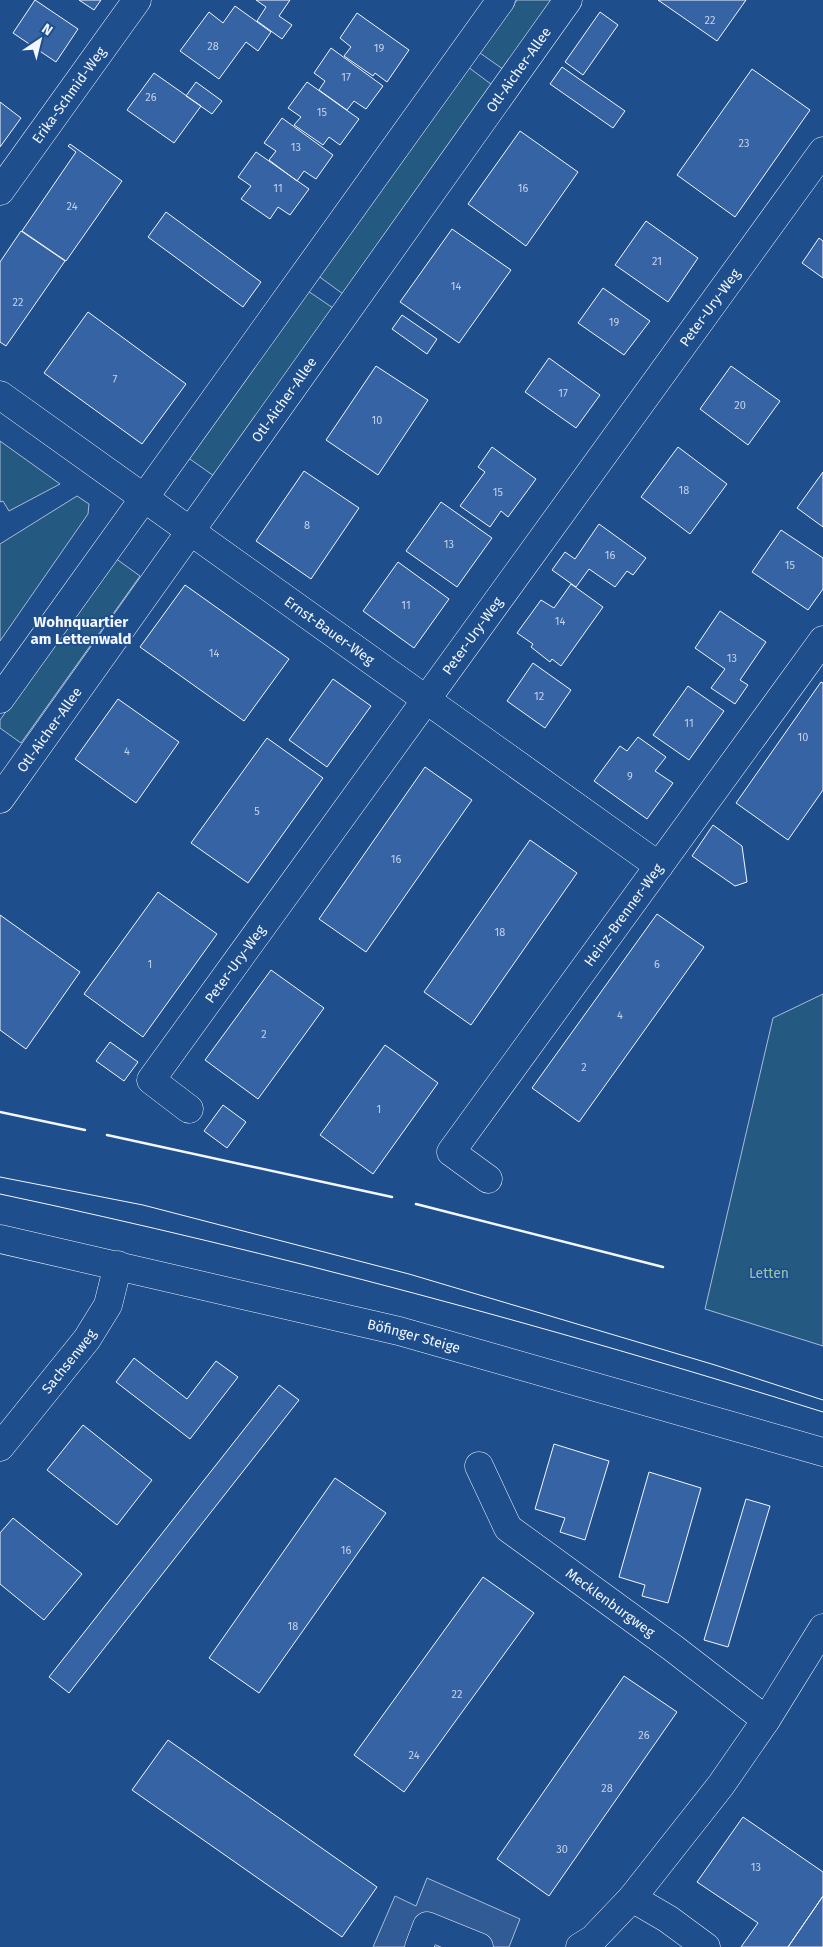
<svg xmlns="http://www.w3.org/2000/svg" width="823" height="1947" viewBox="0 0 823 1947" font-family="'Fira Sans',sans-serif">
<rect width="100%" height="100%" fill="#1f4e8c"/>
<!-- green -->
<path fill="#245a82" stroke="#a8bbd7" d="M 517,0 L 557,0 L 507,72 L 480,53 Z
M 468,67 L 495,87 L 343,294 L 317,275 Z
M 305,289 L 333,308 L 214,476 L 187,457 Z
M 0,441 L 60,484 L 9,511 L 3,501 L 0,502 Z
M 77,496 L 89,504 L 88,514 L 0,641 L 0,544 Z
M 115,558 L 140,576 L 21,743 L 0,728 L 0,720 Z
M 823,994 L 823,1346 L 705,1309 L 773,1018 Z"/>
<!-- parking -->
<path fill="#305b95" stroke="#a8bbd7" d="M 427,1878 L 520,1919 L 509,1947 L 373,1947 L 395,1896 L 416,1906 Z"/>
<!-- building -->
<path fill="#3563a3" stroke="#f2f6ff" d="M 35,0 L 78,29 L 56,62 L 13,33 Z
M 79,0 L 101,0 L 94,10 Z
M 256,0 L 290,0 L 279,16 L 292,25 L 282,39 L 257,21 L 266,7 Z
M 658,0 L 746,0 L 717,41 Z
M 235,6 L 271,32 L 258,51 L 246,42 L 219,79 L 180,51 L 209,12 L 223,23 Z
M 600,12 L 618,25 L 583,75 L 565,62 Z
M 357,13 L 409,50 L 387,82 L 375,73 L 373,76 L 344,56 L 351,47 L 340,38 Z
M 331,48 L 383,86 L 366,109 L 354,101 L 347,110 L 319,90 L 325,81 L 314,73 Z
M 562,67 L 625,111 L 613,128 L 550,84 Z
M 752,69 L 810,110 L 735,217 L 677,175 Z
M 154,73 L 201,106 L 174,143 L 127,110 Z
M 196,82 L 222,101 L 212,114 L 186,96 Z
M 307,82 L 359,119 L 340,145 L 329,137 L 323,145 L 294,125 L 301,117 L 288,108 Z
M 0,102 L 21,118 L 0,147 Z
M 282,118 L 333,155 L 316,179 L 304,171 L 297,181 L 269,160 L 276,151 L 264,143 Z
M 520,131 L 578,172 L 526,246 L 468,204 Z
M 70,144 L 122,181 L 66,261 L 22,231 L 76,152 L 68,146 Z
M 256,152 L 309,189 L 290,215 L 278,207 L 270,219 L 241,199 L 251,186 L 238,177 Z
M 166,212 L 261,282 L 243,307 L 148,237 Z
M 646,221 L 698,258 L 668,302 L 615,265 Z
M 452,229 L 511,270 L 459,343 L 400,302 Z
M 21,231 L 65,261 L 6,346 L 0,342 L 0,262 Z
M 819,238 L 823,241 L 823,278 L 802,263 Z
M 603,288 L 650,321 L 624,355 L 578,323 Z
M 88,312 L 186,384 L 142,444 L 44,373 Z
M 402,315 L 437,339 L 427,354 L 392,329 Z
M 549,358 L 600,395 L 576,428 L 525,392 Z
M 376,366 L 428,400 L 378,475 L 326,440 Z
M 731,366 L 780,401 L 748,445 L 700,409 Z
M 492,447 L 536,479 L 508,517 L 501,511 L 490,527 L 460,506 L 485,472 L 478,467 Z
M 678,447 L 727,484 L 690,534 L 641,497 Z
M 304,471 L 359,508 L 311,579 L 256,541 Z
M 823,472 L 823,527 L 797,508 Z
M 441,502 L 492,538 L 457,587 L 406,551 Z
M 599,524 L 646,558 L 633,575 L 627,571 L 615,587 L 589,569 L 576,587 L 552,570 L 565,552 L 575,559 Z
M 781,530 L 823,558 L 823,589 L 808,610 L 752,572 Z
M 398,562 L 449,599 L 414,648 L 363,611 Z
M 571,584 L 603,607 L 561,666 L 552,659 L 550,662 L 531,647 L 533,644 L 517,633 L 541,600 L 554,608 Z
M 185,585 L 289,659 L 244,721 L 140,647 Z
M 720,611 L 766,642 L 740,680 L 748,685 L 735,704 L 711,688 L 725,669 L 695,648 Z
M 533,663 L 571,690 L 545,728 L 507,701 Z
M 333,679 L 371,706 L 327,767 L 289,740 Z
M 821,682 L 823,683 L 823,790 L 788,840 L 736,803 Z
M 688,686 L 724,711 L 689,760 L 653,735 Z
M 118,699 L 179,742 L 136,803 L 75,759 Z
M 638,737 L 666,757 L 655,771 L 673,783 L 647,819 L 594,781 L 620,746 L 627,751 Z
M 267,738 L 323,778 L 248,883 L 191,843 Z
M 425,767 L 472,800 L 366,952 L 319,919 Z
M 713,825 L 742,846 L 747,882 L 735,886 L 692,856 Z
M 530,840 L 577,873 L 471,1025 L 424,992 Z
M 158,892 L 217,934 L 143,1037 L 84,994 Z
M 657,914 L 704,947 L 579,1122 L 532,1088 Z
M 0,915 L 80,972 L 26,1049 L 0,1030 Z
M 271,970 L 324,1008 L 258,1099 L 205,1060 Z
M 110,1042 L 138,1062 L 124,1081 L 96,1061 Z
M 385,1045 L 438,1083 L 373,1174 L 320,1135 Z
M 223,1105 L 246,1122 L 227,1148 L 204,1131 Z
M 134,1358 L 187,1399 L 216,1361 L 238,1377 L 190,1439 L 116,1382 Z
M 279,1385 L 299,1400 L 69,1693 L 49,1677 Z
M 83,1425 L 152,1480 L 117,1525 L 47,1470 Z
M 554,1444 L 609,1461 L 585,1540 L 560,1532 L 565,1518 L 535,1509 Z
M 649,1472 L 701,1488 L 668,1603 L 642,1596 L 645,1585 L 619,1577 Z
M 335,1478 L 386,1513 L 259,1693 L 209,1658 Z
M 746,1499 L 770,1506 L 728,1647 L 704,1640 Z
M 13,1518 L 82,1574 L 44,1620 L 0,1584 L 0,1533 Z
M 483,1577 L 534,1613 L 404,1792 L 354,1755 Z
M 624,1676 L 677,1712 L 549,1896 L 497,1859 Z
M 168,1740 L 377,1887 L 342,1937 L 132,1790 Z
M 743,1817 L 823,1872 L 823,1896 L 788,1947 L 741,1947 L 758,1923 L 697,1882 Z
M 823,1896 L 823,1947 L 788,1947 Z"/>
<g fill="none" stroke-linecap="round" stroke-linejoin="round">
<defs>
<g id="minor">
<path id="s1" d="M 0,191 L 137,0"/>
<path id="s2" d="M 0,395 L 659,866"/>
<path d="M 0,699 L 501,0"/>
<path id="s3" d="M 0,799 L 568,0"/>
<path id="s4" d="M 189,1109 L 151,1080 L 823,151"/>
<path id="s5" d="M 488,1179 L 451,1152 L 823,640"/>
<path id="s6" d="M 0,1239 L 399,1331 L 823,1452"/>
<path id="s7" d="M 0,1447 L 87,1339 L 108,1305 L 118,1265"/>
<path id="s8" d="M 479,1466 L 508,1528 L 673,1648 L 766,1720"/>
<path d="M 632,1898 L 668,1919 L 706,1947"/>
<path d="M 419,1947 L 427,1926 L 479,1947"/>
<path d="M 580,1947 L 593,1939 L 632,1898 L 721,1785 L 766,1720 L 823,1628"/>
</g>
</defs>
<!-- minor casing -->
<use href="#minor" stroke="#f2f6ff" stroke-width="29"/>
<!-- minor -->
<use href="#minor" stroke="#1f4e8c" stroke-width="28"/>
<!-- tram -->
<path stroke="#f2f6ff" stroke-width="1" d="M 0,1177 L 143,1205 L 409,1274 L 715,1365 L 823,1400
M 0,1194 C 278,1253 552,1327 823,1412"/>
<!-- wall -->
<path stroke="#f2f6ff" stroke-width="2.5" d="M 0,1112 L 85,1130
M 107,1135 L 392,1197
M 416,1204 L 663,1267"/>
</g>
<g text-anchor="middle" stroke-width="4" stroke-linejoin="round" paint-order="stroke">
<!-- number labels -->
<g font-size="11" fill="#c3d1e8">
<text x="710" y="24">22</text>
<text x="213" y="50">28</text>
<text x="379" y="52">19</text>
<text x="346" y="81">17</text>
<text x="151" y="101">26</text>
<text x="322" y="116">15</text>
<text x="744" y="147">23</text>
<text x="296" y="151">13</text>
<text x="278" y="192">11</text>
<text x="523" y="192">16</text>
<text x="72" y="210">24</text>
<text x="657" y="265">21</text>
<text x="456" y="290">14</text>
<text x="18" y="306">22</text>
<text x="614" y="326">19</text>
<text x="115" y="383">7</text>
<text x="563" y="397">17</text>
<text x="740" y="409">20</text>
<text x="377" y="424">10</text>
<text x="684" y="494">18</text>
<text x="498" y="496">15</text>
<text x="307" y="529">8</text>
<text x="449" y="548">13</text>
<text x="610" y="559">16</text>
<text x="790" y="569">15</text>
<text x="406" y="609">11</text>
<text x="560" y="625">14</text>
<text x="214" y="657">14</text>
<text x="732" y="662">13</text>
<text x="539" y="700">12</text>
<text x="689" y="727">11</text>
<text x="803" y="741">10</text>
<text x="127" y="755">4</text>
<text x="630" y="780">9</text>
<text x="257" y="815">5</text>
<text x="396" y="863">16</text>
<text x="500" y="936">18</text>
<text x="150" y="968">1</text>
<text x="657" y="968">6</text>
<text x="620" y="1019">4</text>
<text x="264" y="1038">2</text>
<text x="584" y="1071">2</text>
<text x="379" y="1113">1</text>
<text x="346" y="1554">16</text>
<text x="293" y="1630">18</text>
<text x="457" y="1698">22</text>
<text x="644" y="1739">26</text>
<text x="414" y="1759">24</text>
<text x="607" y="1792">28</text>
<text x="562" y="1853">30</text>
<text x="756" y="1871">13</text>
</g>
<!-- street labels -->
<g font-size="14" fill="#f2f6ff" stroke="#1f4e8c">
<text dy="5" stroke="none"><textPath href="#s3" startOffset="895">Otl-Aicher-Allee</textPath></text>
<text dy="5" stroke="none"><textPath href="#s1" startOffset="118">Erika-Schmid-Weg</textPath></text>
<text dy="5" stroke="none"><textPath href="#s4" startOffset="1001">Peter-Ury-Weg</textPath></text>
<text dy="5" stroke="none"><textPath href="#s3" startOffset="490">Otl-Aicher-Allee</textPath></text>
<text dy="5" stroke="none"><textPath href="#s2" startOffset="405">Ernst-Bauer-Weg</textPath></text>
<text dy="5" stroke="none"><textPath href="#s4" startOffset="596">Peter-Ury-Weg</textPath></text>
<text dy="5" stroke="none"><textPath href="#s3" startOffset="85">Otl-Aicher-Allee</textPath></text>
<text dy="5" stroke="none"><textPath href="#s5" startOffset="339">Heinz-Brenner-Weg</textPath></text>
<text dy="5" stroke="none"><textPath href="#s4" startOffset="191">Peter-Ury-Weg</textPath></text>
<text dy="5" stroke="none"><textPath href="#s6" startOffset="425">Böfinger Steige</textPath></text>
<text dy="5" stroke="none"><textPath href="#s7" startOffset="110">Sachsenweg</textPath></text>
<text dy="5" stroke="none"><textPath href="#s8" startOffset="195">Mecklenburgweg</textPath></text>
</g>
<!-- park labels -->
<g font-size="14" fill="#97c8a6" stroke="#1f4e8c">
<text x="769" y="1278">Letten</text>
</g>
<!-- neighbourhood labels -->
<g font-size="15" font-weight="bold" fill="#f2f6ff" stroke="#1f4e8c">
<text x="81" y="627">Wohnquartier<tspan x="81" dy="17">am Lettenwald</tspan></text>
</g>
</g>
<!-- north arrow -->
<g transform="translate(40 40) rotate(35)" stroke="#1f4e8c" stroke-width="4" paint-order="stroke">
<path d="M0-4L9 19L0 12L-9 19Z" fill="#f2f6ff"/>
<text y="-8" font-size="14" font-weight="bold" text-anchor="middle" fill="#f2f6ff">N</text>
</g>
</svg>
